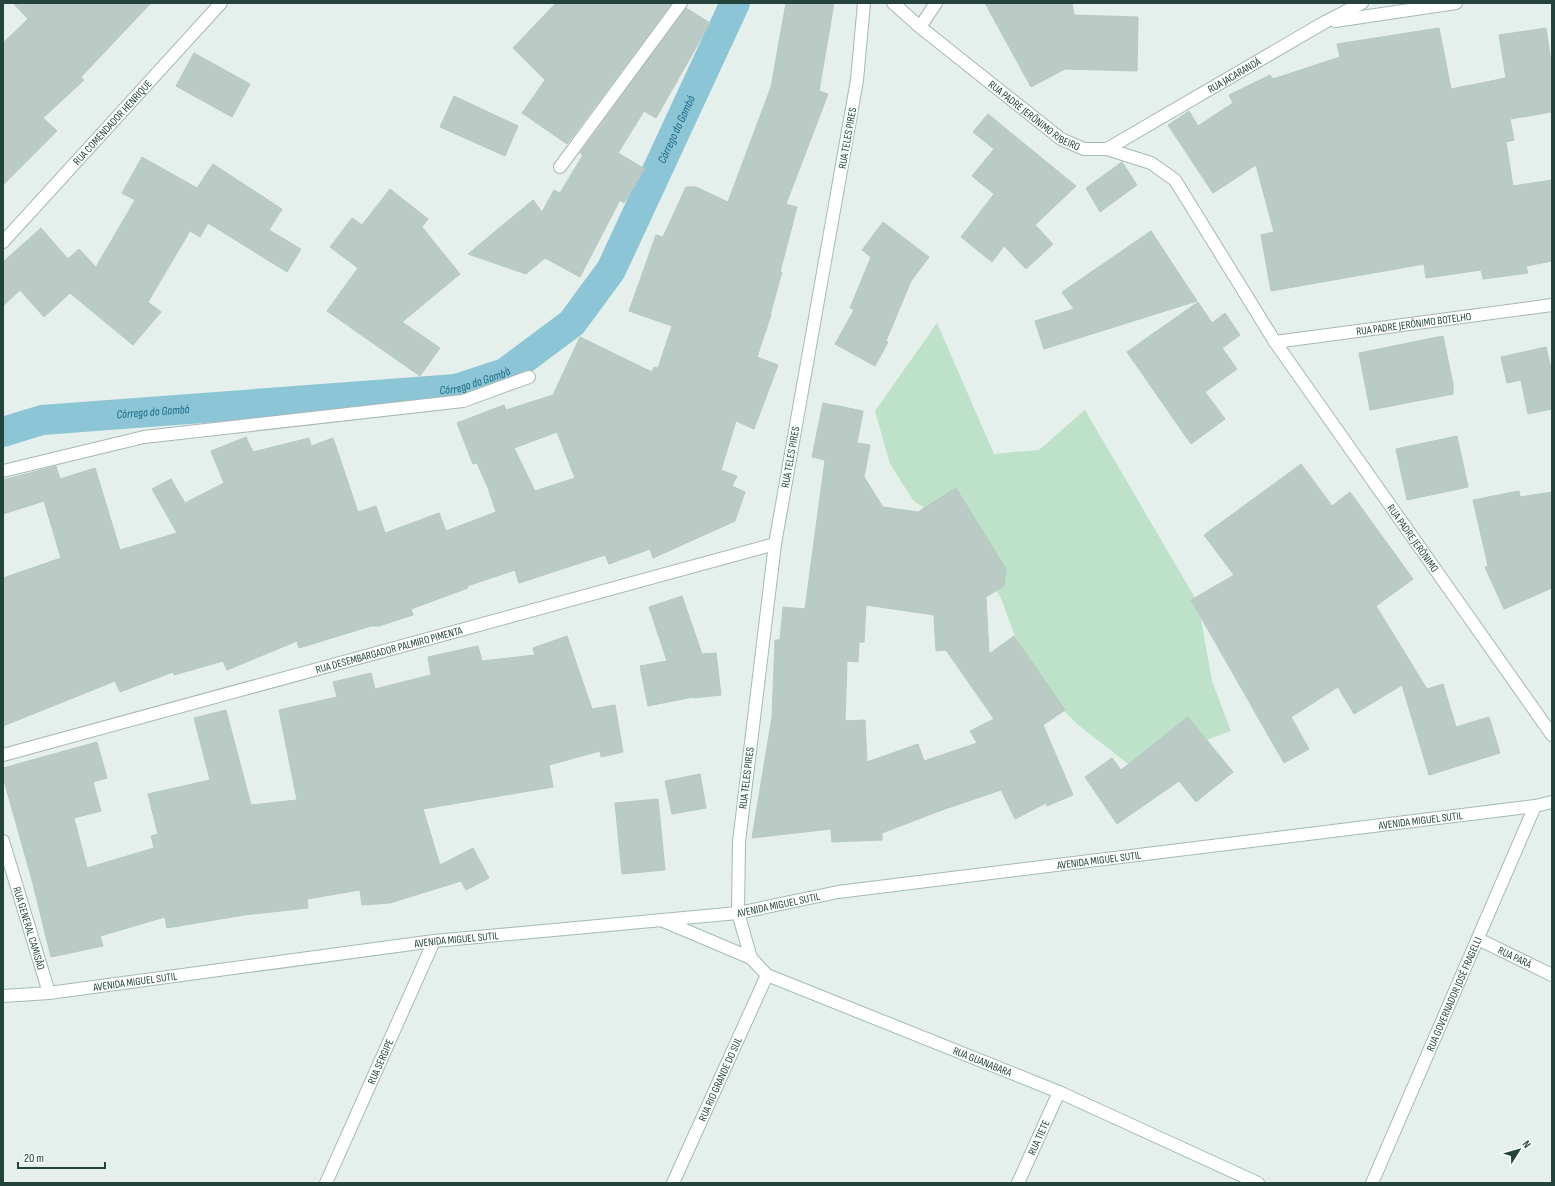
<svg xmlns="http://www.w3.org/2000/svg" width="1555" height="1186" viewBox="0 0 1555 1186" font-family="'Sofia Sans Condensed',sans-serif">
<rect width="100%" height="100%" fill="#e5efeb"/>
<!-- green -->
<path fill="#bee1ca" d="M 937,323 L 994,454 L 1039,450 L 1085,410 L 1198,603 L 1212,681 L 1231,731 L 1132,767 L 1077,724 L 1030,677 L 1002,601 L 974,544 L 913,500 L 890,464 L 875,411 Z"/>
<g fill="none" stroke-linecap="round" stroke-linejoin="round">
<!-- canal -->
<path stroke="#8cc5d6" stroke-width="30" id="s1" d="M 3,432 L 42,420 L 456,389 L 505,373 L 572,323 L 611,270 L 735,3"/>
</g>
<!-- building -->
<path fill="#bacac5" stroke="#b7c9c3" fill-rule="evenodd" d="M 13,3 L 151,3 L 81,77 L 84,80 L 43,118 L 57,131 L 3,185 L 3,43 L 28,19 Z
M 556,3 L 672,3 L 567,144 L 522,113 L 545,80 L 513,48 Z
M 786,3 L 834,3 L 819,91 L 828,94 L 786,204 L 797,207 L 780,272 L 782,272 L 770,315 L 771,315 L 757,357 L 778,365 L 754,429 L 736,421 L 721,470 L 737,476 L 732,486 L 745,492 L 735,521 L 653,558 L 650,549 L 609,564 L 605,555 L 519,583 L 515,570 L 467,586 L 468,588 L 411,609 L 413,615 L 379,626 L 371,626 L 299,648 L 297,641 L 227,670 L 223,661 L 174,675 L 173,672 L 120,692 L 115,681 L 3,726 L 3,578 L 61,558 L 44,501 L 3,514 L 3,480 L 56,466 L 60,479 L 95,468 L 120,550 L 177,533 L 152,489 L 171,479 L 185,503 L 224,483 L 211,451 L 246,437 L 253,452 L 309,438 L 311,446 L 333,438 L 358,512 L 376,506 L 385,533 L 439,513 L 446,531 L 496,512 L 488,488 L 477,463 L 473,464 L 457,423 L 504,405 L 506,410 L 553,395 L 580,337 L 652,372 L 654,367 L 658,368 L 672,326 L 629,311 L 656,235 L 663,237 L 686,187 L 696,187 L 728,202 L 771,87 ZM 557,432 L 575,478 L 535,491 L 514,448 Z
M 985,3 L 1072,3 L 1074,15 L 1138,17 L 1137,71 L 1065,69 L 1031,87 Z
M 686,8 L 710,23 L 656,118 L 644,111 L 618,153 L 645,169 L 624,203 L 620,200 L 580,277 L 545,258 L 526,274 L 468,254 L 533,200 L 542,212 L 554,190 L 560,193 L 583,155 L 580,153 Z
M 1439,28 L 1451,89 L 1506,78 L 1499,35 L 1546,28 L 1552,69 L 1552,112 L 1510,119 L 1514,140 L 1506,142 L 1513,186 L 1552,180 L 1552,261 L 1526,266 L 1528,273 L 1483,279 L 1481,270 L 1426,278 L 1424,264 L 1271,291 L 1261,235 L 1274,232 L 1256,165 L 1213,193 L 1168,125 L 1189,111 L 1198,126 L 1233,103 L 1229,95 L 1270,75 L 1273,79 L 1340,57 L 1337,44 Z
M 194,53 L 250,84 L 232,117 L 176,86 Z
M 454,96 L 518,126 L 505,156 L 440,127 Z
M 988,114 L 1076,186 L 1035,225 L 1053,244 L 1026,269 L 1004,246 L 992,262 L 961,237 L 994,194 L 972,176 L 994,149 L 973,132 Z
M 142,157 L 197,188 L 213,164 L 282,209 L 269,230 L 301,249 L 287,272 L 208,223 L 200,237 L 190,231 L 148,302 L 161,312 L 133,345 L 70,293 L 44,317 L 20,290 L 3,306 L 3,262 L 41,228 L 68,259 L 79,249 L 96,267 L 135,200 L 122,193 Z
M 1122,162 L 1137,185 L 1100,212 L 1086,188 Z
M 390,189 L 428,219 L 422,227 L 460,274 L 402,322 L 440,348 L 420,376 L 327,311 L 358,268 L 330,247 L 352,218 L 362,225 Z
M 883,222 L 929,257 L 911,281 L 886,341 L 888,342 L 875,366 L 835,344 L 854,310 L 850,308 L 871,257 L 862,250 Z
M 1151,231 L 1197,301 L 1044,349 L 1035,321 L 1074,309 L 1062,292 Z
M 1198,302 L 1212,323 L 1225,313 L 1240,335 L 1222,348 L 1237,369 L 1205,392 L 1225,419 L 1191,444 L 1127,352 Z
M 1443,336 L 1453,384 L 1453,394 L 1370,410 L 1359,353 Z
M 1546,347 L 1552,374 L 1552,409 L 1528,414 L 1521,380 L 1507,383 L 1501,357 Z
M 823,403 L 863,411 L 857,443 L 870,445 L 864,477 L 883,507 L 918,512 L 956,488 L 1006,569 L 1004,586 L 986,597 L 989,654 L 1014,636 L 1065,710 L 1043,725 L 1073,795 L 1047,806 L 1046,803 L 1015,819 L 1001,790 L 942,810 L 882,833 L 882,840 L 832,842 L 831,829 L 752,838 L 772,717 L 775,640 L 780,640 L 783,607 L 805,609 L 825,460 L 812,457 ZM 866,605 L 934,615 L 936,651 L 946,650 L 994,719 L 970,731 L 977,743 L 924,761 L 918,744 L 867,762 L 865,720 L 845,721 L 847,661 L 858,662 L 859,642 L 864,642 Z
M 1457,436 L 1468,487 L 1407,500 L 1396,449 Z
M 1301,464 L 1332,506 L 1350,492 L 1413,579 L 1376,606 L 1427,689 L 1443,684 L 1456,727 L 1489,717 L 1500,753 L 1429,775 L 1402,685 L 1354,714 L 1338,687 L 1291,717 L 1309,749 L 1284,763 L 1191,600 L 1234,575 L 1204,535 Z
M 1519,491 L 1520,497 L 1552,492 L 1552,588 L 1504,609 L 1485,567 L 1488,566 L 1473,500 Z
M 682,596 L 702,654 L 716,653 L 721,695 L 693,698 L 693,697 L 648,706 L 640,666 L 667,661 L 649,607 Z
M 567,636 L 592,709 L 615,705 L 623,752 L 601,757 L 600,751 L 549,765 L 553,787 L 423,809 L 440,865 L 473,848 L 489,878 L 466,890 L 461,881 L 390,903 L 362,905 L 360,890 L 307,899 L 308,908 L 244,915 L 167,928 L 165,917 L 100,936 L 103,946 L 51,957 L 32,880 L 3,777 L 3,768 L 97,742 L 107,778 L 93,782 L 101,811 L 74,818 L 87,868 L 154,848 L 151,836 L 158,834 L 148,794 L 210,780 L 194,718 L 226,710 L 251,805 L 297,800 L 279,710 L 337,697 L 333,682 L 371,673 L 375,689 L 431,675 L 428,657 L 478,646 L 482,661 L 535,655 L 533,648 Z
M 1188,717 L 1233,772 L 1196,802 L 1179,781 L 1117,824 L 1085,777 L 1112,758 L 1121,770 Z
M 700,774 L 706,808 L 672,814 L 665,781 Z
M 658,799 L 665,870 L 622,874 L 615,803 Z"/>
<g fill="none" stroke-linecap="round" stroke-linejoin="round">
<defs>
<path id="lane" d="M 560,167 L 681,3"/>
<g id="street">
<path id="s2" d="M 893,3 L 920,27 L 1061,139 L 1084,149 L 1107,149 L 1151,163 L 1175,180 L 1275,342 L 1552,735"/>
<path d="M 1335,21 L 1456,3"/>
<path d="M 920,27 L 936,3"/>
<path id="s3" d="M 1107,149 L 1325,22 L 1362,3"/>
<path id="s4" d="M 3,242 L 221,3"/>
<path id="s5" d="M 1275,342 L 1552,305"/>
<path d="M 3,471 L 144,437 L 463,401 L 529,377"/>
<path id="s6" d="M 3,755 L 775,544"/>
<path id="s7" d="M 1478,939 L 1552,975"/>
<path id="s8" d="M 326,1183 L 434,941"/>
<path id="s9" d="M 673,1183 L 767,975"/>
<path id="s10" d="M 1018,1183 L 1059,1092"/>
<path id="s11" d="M 1372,1183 L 1535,806"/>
</g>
<g id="secondary">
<path id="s12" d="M 864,3 L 857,80 L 775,544 L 739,842 L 738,913 L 751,958 L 767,975 L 1059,1092 L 1258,1183"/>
<path id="s13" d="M 3,841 L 49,993"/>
<path d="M 661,920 L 751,958"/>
<path id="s14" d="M 3,996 L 49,993 L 434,941 L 738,913 L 838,892 L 1535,806 L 1552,802"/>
</g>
</defs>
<!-- lane casing -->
<use href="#lane" stroke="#a7b8b3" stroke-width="14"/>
<!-- street casing -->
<use href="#street" stroke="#a7b8b3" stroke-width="14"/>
<!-- secondary casing -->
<use href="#secondary" stroke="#a3bbb5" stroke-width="14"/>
<!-- lane -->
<use href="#lane" stroke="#fff" stroke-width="12"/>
<!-- street -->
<use href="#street" stroke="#fff" stroke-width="12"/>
<!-- secondary -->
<use href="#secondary" stroke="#fff" stroke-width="12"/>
</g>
<g text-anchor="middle" stroke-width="4" stroke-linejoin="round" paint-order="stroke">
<!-- street labels -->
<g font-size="11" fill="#23433c" stroke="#f7fbf9">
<text dy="4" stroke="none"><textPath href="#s3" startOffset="147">RUA JACARANDÁ</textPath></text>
<text dy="4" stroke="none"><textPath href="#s2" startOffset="181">RUA PADRE JERÔNIMO RIBEIRO</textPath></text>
<text dy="4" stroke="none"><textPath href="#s4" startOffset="162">RUA COMENDADOR HENRIQUE</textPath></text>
<text transform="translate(847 138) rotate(-80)" y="4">RUA TELES PIRES</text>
<text dy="4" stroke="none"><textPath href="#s5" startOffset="140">RUA PADRE JERÔNIMO BOTELHO</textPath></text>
<text transform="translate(790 457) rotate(-80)" y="4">RUA TELES PIRES</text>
<text dy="4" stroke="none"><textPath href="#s2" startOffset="770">RUA PADRE JERÔNIMO</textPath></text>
<text dy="4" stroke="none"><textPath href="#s6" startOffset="400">RUA DESEMBARGADOR PALMIRO PIMENTA</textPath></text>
<text transform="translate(746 778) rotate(-83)" y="4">RUA TELES PIRES</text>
<text dy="4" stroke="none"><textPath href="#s14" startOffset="1429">AVENIDA MIGUEL SUTIL</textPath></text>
<text dy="4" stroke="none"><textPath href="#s14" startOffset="1105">AVENIDA MIGUEL SUTIL</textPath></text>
<text dy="4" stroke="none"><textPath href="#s14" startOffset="781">AVENIDA MIGUEL SUTIL</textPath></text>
<text dy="4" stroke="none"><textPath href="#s13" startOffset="91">RUA GENERAL CAMISÃO</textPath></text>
<text dy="4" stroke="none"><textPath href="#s14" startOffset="457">AVENIDA MIGUEL SUTIL</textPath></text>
<text dy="4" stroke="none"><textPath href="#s7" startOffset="41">RUA PARÁ</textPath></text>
<text dy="4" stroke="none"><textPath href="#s14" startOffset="133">AVENIDA MIGUEL SUTIL</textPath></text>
<text dy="4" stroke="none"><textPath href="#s11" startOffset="206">RUA GOVERNADOR JOSÉ FRAGELLI</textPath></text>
<text dy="4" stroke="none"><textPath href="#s12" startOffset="1222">RUA GUANABARA</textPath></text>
<text dy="4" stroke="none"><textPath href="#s8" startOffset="133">RUA SERGIPE</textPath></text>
<text dy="4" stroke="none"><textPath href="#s9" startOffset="114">RUA RIO GRANDE DO SUL</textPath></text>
<text dy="4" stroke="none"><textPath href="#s10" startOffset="50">RUA TIETE</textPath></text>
</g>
<!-- water labels -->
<g font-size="12" font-style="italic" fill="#196983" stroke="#f7fbf9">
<text dy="4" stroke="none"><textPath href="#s1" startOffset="812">Córrego do Gambá</textPath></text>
<text dy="4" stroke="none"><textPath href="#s1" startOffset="476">Córrego do Gambá</textPath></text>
<text dy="4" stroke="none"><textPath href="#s1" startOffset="152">Córrego do Gambá</textPath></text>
</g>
</g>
<!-- border -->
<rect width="1555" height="1186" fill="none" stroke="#23433c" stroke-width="8"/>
<!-- north arrow -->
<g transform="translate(1519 1150) rotate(53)" stroke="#f7fbf9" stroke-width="3" paint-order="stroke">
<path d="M0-3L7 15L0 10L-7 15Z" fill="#23433c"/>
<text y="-6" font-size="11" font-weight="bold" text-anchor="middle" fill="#23433c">N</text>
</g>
<!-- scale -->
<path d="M18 1162v6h87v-6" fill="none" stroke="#23433c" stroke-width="2"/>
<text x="24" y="1162" font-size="12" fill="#23433c" stroke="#f7fbf9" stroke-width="3" paint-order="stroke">20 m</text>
</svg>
